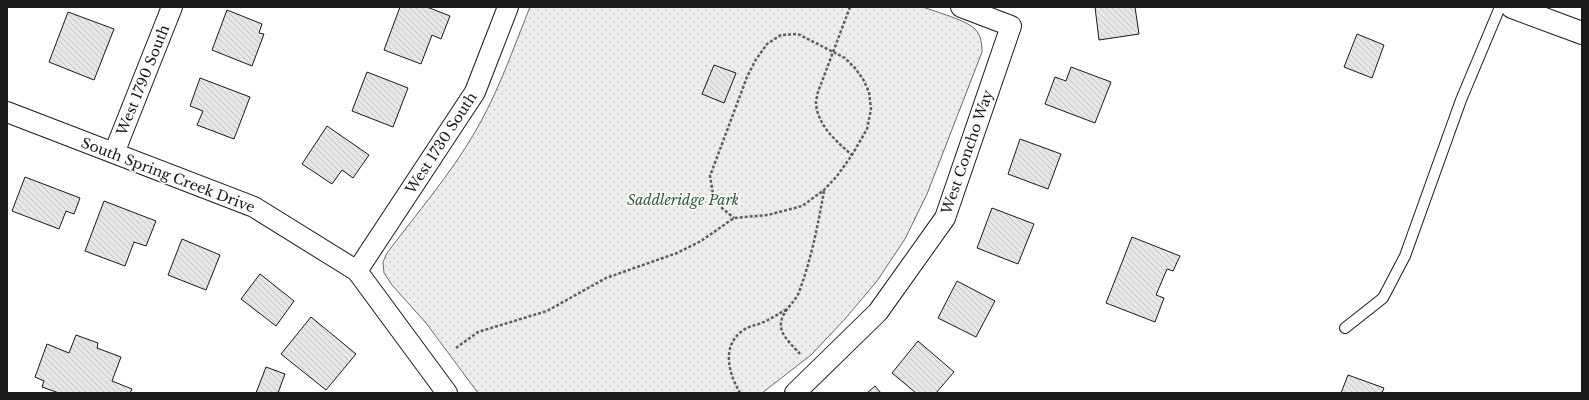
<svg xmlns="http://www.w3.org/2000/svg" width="1589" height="400" viewBox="0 0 1589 400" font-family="'Libre Baskerville',serif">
<defs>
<pattern id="park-dots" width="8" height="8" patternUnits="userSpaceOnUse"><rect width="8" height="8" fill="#ededed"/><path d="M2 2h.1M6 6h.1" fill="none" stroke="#cbcbcb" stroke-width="1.8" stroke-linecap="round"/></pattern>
<pattern id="building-back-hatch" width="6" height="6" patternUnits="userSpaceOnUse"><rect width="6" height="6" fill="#e6e6e6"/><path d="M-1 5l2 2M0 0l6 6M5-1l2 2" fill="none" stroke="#c5c5c5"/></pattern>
</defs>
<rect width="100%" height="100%" fill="#fff"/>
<!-- park -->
<path fill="url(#park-dots)" stroke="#6a6a6a" d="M 530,7 L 923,7 C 936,12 966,20 975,29 C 981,35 982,44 982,52 L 927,194 L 905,239 L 877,281 L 845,319 L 811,355 L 762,393 L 478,393 L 426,323 L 392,285 L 384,273 L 383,262 L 387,253 C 417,213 450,175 475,132 C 498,93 513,49 530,7 Z"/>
<!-- building -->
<path fill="url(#building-back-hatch)" stroke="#1a1a1a" d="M 400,7 L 427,7 L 450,16 L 441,39 L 432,35 L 421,64 L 384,50 Z
M 1095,7 L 1135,7 L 1139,34 L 1099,40 Z
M 227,10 L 262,24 L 259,33 L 264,34 L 252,66 L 212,50 Z
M 68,12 L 114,29 L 94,80 L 49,62 Z
M 1357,34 L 1384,45 L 1372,78 L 1344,67 Z
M 714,65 L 736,73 L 724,103 L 702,94 Z
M 1071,67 L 1111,82 L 1095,123 L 1045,104 L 1055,77 L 1066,81 Z
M 367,72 L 408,88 L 393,127 L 352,111 Z
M 200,78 L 250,97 L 234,139 L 197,125 L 203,111 L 190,106 Z
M 327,126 L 369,155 L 353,178 L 342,170 L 332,184 L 302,164 Z
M 1020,139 L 1061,154 L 1048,189 L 1008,174 Z
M 25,177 L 80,198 L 74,214 L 66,211 L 59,229 L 12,211 Z
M 104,201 L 156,221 L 146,246 L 134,242 L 125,266 L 85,251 Z
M 992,208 L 1034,224 L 1018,264 L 977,248 Z
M 1132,237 L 1180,256 L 1173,271 L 1167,269 L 1156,295 L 1164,298 L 1155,322 L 1106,303 Z
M 182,239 L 220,255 L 206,290 L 168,275 Z
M 260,274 L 294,301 L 276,326 L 241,299 Z
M 957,281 L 995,301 L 976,337 L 938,318 Z
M 311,317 L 356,354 L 326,390 L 281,354 Z
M 76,335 L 98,343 L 97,348 L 121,357 L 112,381 L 132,389 L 130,393 L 59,393 L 42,387 L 44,381 L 35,377 L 47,344 L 69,353 Z
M 918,341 L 954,372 L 936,393 L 916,393 L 892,373 Z
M 266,367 L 285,374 L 278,393 L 256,393 Z
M 1348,375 L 1384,388 L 1382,393 L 1341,393 Z
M 875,386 L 881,393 L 867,393 Z"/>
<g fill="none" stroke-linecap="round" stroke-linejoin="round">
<defs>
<path id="service" d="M 1345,328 L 1383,298 L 1405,256 L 1461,100 L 1500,7"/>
<path id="minor" d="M 7,112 L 254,207 L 357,271 L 447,393
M 114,153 L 172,7
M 357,271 L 475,92 L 508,7
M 795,393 L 878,312 L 945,218 L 1011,26 L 961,7"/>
<path id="tertiary" d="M 1512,7 L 1582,33"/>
</defs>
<!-- service casing -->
<use href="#service" stroke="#1a1a1a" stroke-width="12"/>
<!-- minor casing -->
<use href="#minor" stroke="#1a1a1a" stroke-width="22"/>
<!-- tertiary casing -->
<use href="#tertiary" stroke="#1a1a1a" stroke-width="24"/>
<!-- path -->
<path stroke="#5f5f5f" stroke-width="2.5" stroke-dasharray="3 2" stroke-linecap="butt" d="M 850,7 L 818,92 C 817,96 816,101 816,104 C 818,126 837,142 852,155
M 456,348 L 478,332 L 547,311 L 606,278 L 677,253 L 701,241 L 734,218 L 768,215 L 802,206 L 824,190 L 837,176 L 852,155 L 867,129 L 871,109 L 869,92 L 863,79 L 855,68 L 845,58 L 798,34 L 781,35 L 767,44 L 755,61 L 747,77 L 710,176 L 713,194 L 722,208 L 734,218
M 800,354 C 793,346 779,334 781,323 C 782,311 795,303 799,292 C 811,260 818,225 824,191
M 740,393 C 729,374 721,347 742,331 C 750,325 759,325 768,320 C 774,317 780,313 787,309"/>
<!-- service -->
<use href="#service" stroke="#fff" stroke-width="10"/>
<!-- minor -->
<use href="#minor" stroke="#fff" stroke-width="20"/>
<!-- tertiary -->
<use href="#tertiary" stroke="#fff" stroke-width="22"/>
</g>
<g text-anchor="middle" stroke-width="3" stroke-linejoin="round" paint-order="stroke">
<!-- street labels -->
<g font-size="14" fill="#1a1a1a" stroke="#fff">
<text transform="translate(143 80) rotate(-68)" y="5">West 1790 South</text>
<text transform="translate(441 143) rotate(-57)" y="5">West 1730 South</text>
<text transform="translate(967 152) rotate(-71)" y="5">West Concho Way</text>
<text transform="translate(168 175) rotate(21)" y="5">South Spring Creek Drive</text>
</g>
<!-- park labels -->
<g font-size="14" font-style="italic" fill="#2b5a34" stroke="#fff">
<text x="683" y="205">Saddleridge Park</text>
</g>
</g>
<!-- border -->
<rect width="1589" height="400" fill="none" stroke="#1a1a1a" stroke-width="16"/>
</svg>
